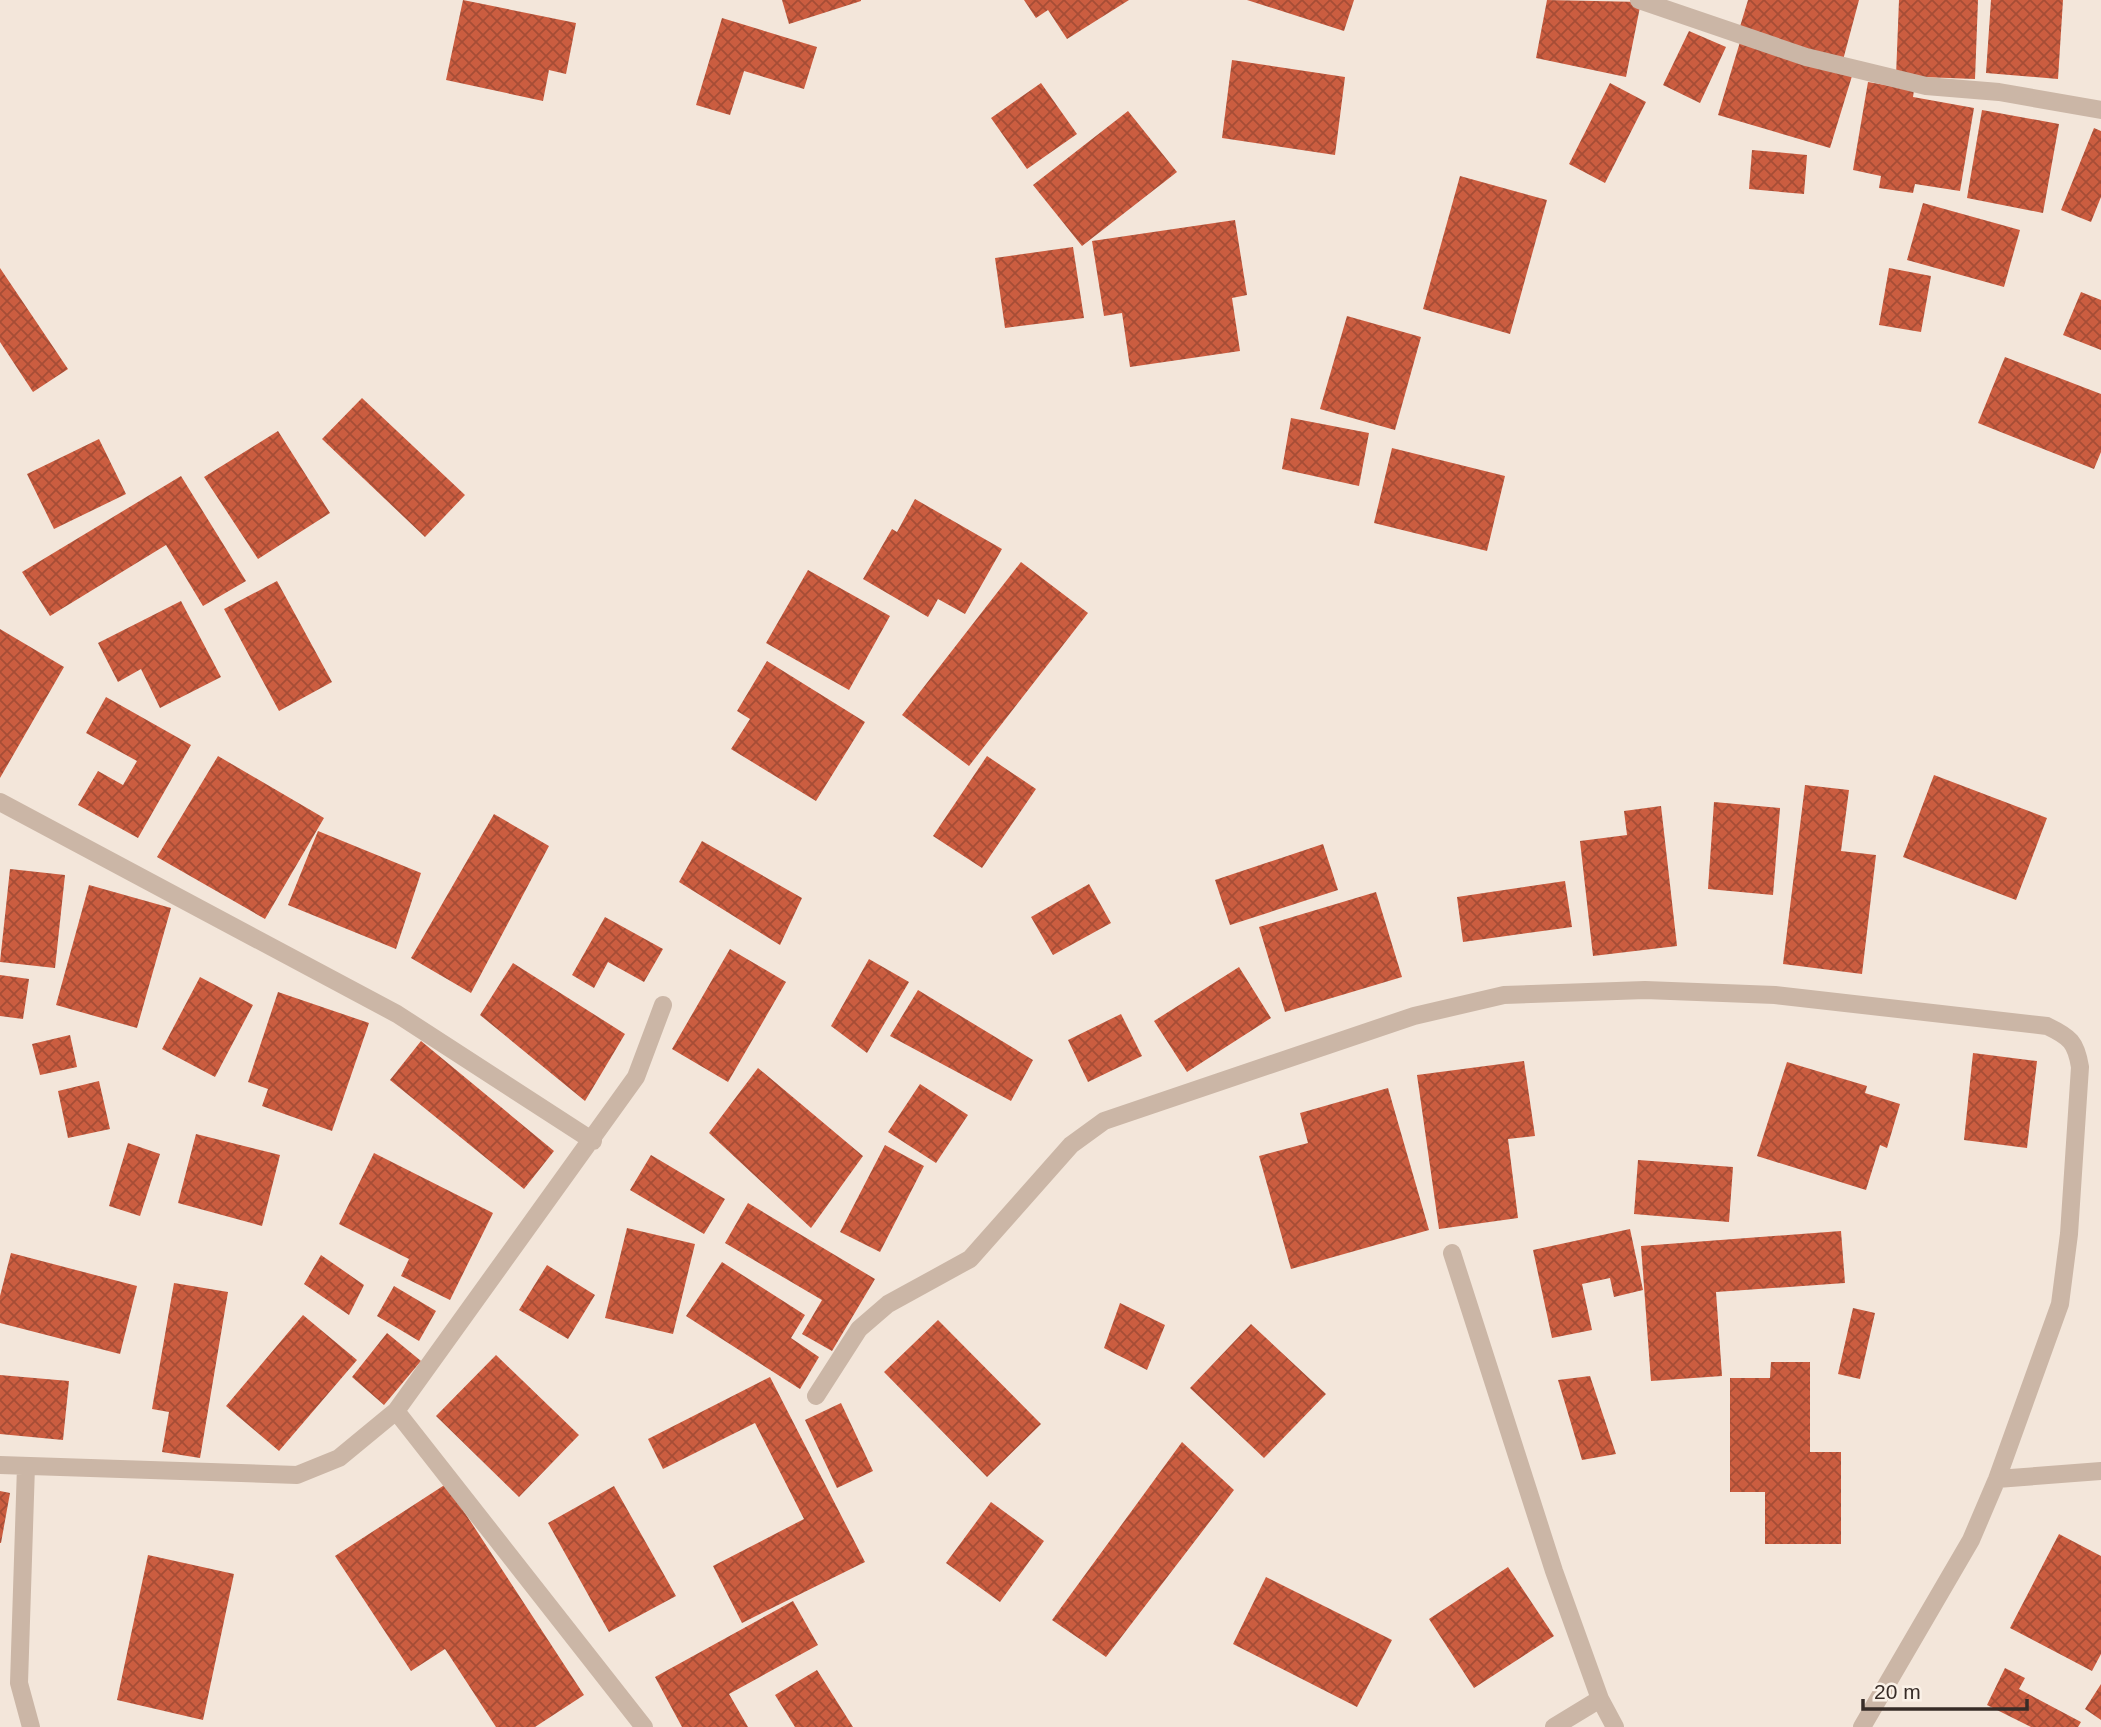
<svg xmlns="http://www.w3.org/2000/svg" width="2101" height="1727" viewBox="0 0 2101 1727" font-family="Helvetica,sans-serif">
<defs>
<pattern id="building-cross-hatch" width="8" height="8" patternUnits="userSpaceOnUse" patternTransform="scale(1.75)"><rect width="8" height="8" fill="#cb5d40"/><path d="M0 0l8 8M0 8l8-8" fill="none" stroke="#a64d36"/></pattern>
</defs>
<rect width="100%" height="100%" fill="#f3e6da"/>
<!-- building -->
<path fill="url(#building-cross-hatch)" d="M 463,0 L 576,23 L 566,74 L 549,70 L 543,101 L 446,80 Z
M 782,0 L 861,0 L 861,1 L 789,24 Z
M 1024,0 L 1129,0 L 1067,39 L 1048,10 L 1036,18 Z
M 1247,0 L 1354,0 L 1344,31 Z
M 1547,0 L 1641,2 L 1626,77 L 1536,58 Z
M 1748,0 L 1859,0 L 1843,60 L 1739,30 Z
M 1899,0 L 1978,0 L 1975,79 L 1896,76 Z
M 1991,0 L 2063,0 L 2058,79 L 1986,73 Z
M 722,18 L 817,47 L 804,89 L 744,71 L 730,115 L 696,105 Z
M 1689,31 L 1726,47 L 1700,103 L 1663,85 Z
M 1740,42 L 1852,76 L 1830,148 L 1718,115 Z
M 1232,60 L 1345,77 L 1335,155 L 1222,138 Z
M 1868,82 L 1914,90 L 1913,97 L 1974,108 L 1960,191 L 1915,184 L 1913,193 L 1879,188 L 1881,176 L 1853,170 Z
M 1041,83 L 1077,134 L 1027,169 L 991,118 Z
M 1610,83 L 1646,102 L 1605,183 L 1569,164 Z
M 1982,110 L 2059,124 L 2043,213 L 1967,198 Z
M 1128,111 L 1177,172 L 1082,246 L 1033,185 Z
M 2094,128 L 2101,131 L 2101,197 L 2091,222 L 2061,210 Z
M 1752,150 L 1807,155 L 1804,194 L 1749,189 Z
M 1460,176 L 1547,200 L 1510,334 L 1423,309 Z
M 1923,203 L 2020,230 L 2004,287 L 1907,260 Z
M 1235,220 L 1247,295 L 1232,298 L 1240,351 L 1130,367 L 1122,313 L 1104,316 L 1092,241 Z
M 1073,247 L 1084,318 L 1005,328 L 995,258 Z
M 0,268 L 68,369 L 33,392 L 0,342 Z
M 1889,268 L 1931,276 L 1921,332 L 1879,325 Z
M 2081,292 L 2101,300 L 2101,350 L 2063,335 Z
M 1347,316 L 1421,337 L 1395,430 L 1320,409 Z
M 2005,357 L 2101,394 L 2101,452 L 2094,469 L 1978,423 Z
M 362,398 L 465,495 L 425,537 L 322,439 Z
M 1291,418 L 1369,433 L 1359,486 L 1282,469 Z
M 278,431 L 330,513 L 258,559 L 204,477 Z
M 99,439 L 126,494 L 54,529 L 27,474 Z
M 1392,448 L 1505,476 L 1487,551 L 1374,523 Z
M 181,476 L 246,581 L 203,606 L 166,545 L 50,616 L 22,572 Z
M 915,499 L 1002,549 L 965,614 L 938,599 L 928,617 L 863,579 L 892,529 L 897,532 Z
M 1021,562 L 1088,613 L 969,766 L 902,715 Z
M 808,570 L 890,616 L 849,690 L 766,643 Z
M 277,581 L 332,682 L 279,711 L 224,609 Z
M 181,601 L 221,677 L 160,708 L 141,669 L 118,682 L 98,643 Z
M 0,629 L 64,667 L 0,778 Z
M 767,661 L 865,722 L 816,801 L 731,749 L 750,719 L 737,711 Z
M 106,697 L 191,745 L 138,838 L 78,805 L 98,771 L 123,785 L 137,761 L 86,733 Z
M 218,756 L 324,818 L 265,919 L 157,857 Z
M 987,756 L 1036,789 L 982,868 L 933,836 Z
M 1934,775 L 2047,818 L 2016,900 L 1903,857 Z
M 1805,785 L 1849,790 L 1841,851 L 1876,855 L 1862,974 L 1783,964 Z
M 1714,802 L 1780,808 L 1773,895 L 1708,889 Z
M 1661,806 L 1677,946 L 1593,956 L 1580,841 L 1627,835 L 1624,811 Z
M 494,814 L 549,846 L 471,993 L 411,958 Z
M 318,831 L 421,873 L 396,949 L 288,905 Z
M 702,841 L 802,898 L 780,945 L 679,882 Z
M 1323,844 L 1338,890 L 1230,925 L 1215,880 Z
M 10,869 L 65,875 L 55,968 L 0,962 Z
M 1565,881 L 1572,927 L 1463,942 L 1457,897 Z
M 1089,884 L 1111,923 L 1053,955 L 1031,917 Z
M 89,885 L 171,908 L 137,1028 L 56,1005 Z
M 1376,892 L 1402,977 L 1285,1012 L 1259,927 Z
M 605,917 L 663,949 L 644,982 L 608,962 L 594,988 L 572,975 Z
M 730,949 L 786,982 L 728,1082 L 672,1049 Z
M 869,959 L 909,982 L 867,1053 L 831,1026 Z
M 513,963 L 625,1034 L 585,1101 L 480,1015 Z
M 1239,967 L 1271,1018 L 1187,1072 L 1154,1021 Z
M 0,975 L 29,979 L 23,1019 L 0,1016 Z
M 200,977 L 253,1005 L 215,1077 L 162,1049 Z
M 918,990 L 1033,1060 L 1011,1101 L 890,1036 Z
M 278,992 L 369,1023 L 332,1131 L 262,1106 L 268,1089 L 248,1082 Z
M 1121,1014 L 1142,1056 L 1088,1082 L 1068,1040 Z
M 70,1035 L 77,1067 L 40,1075 L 32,1044 Z
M 421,1041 L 554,1151 L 524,1189 L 390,1080 Z
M 1973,1053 L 2037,1061 L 2027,1148 L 1964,1140 Z
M 1524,1061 L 1535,1136 L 1508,1139 L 1518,1218 L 1439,1229 L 1417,1075 Z
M 1787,1062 L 1867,1086 L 1865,1093 L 1900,1104 L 1887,1148 L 1880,1145 L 1866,1190 L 1757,1156 Z
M 758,1068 L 863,1156 L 811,1228 L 709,1133 Z
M 99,1081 L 110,1129 L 68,1138 L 58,1091 Z
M 920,1084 L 968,1115 L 936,1163 L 888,1132 Z
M 1388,1088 L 1429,1230 L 1291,1269 L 1259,1156 L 1308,1143 L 1300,1113 Z
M 196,1134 L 280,1155 L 262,1226 L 178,1203 Z
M 128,1143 L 160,1154 L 140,1216 L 109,1206 Z
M 885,1145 L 924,1166 L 880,1252 L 840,1232 Z
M 374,1153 L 493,1213 L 450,1300 L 401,1276 L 409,1259 L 339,1224 Z
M 651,1155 L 725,1199 L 704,1234 L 630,1190 Z
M 1638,1160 L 1733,1167 L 1729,1222 L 1634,1214 Z
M 748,1203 L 875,1279 L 832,1351 L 802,1334 L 822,1300 L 725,1243 Z
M 627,1228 L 695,1244 L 673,1334 L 605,1318 Z
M 1630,1229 L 1643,1290 L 1614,1297 L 1610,1278 L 1582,1284 L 1592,1330 L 1552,1338 L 1533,1250 Z
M 1841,1231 L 1845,1283 L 1716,1292 L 1722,1376 L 1651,1381 L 1641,1246 Z
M 11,1253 L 137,1286 L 120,1354 L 0,1323 L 0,1296 Z
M 321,1255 L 364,1285 L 349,1315 L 304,1284 Z
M 722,1262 L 805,1315 L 791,1338 L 819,1357 L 800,1389 L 686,1316 Z
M 547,1265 L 595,1295 L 568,1339 L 519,1310 Z
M 174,1283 L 228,1292 L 200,1458 L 162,1452 L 169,1412 L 152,1409 Z
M 394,1286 L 436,1311 L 419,1341 L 377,1316 Z
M 1120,1303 L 1165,1325 L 1147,1370 L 1104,1348 Z
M 1853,1308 L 1875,1313 L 1860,1379 L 1838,1374 Z
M 303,1315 L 357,1360 L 279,1451 L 226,1406 Z
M 938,1320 L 1041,1424 L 987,1477 L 884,1372 Z
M 1251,1324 L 1326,1394 L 1264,1458 L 1190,1388 Z
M 387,1333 L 421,1361 L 384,1405 L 352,1377 Z
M 496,1355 L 579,1435 L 519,1497 L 436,1416 Z
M 1771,1362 L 1810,1362 L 1810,1452 L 1841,1452 L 1841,1544 L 1765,1544 L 1765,1492 L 1730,1492 L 1730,1378 L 1770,1378 Z
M 0,1375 L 69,1381 L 63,1440 L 0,1434 Z
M 1590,1376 L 1616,1454 L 1582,1460 L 1558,1380 Z
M 770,1377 L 865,1562 L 742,1623 L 713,1566 L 804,1519 L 755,1423 L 663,1469 L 648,1439 Z
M 841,1403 L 873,1471 L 837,1488 L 805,1420 Z
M 1182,1442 L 1234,1490 L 1106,1657 L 1052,1620 Z
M 446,1484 L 584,1695 L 535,1727 L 496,1727 L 445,1649 L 411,1671 L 335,1556 Z
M 614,1486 L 676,1596 L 609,1632 L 548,1523 Z
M 0,1491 L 10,1493 L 1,1543 L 0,1543 Z
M 991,1502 L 1044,1541 L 1000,1602 L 946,1563 Z
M 2059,1534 L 2101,1556 L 2101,1654 L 2092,1671 L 2010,1628 Z
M 148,1555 L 234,1574 L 203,1720 L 117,1700 Z
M 1508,1567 L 1554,1636 L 1474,1688 L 1429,1619 Z
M 1266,1577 L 1392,1640 L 1357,1707 L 1233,1644 Z
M 793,1601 L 818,1645 L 729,1694 L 748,1727 L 682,1727 L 655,1677 Z
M 2005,1668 L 2025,1678 L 2019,1689 L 2081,1722 L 2078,1727 L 2031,1727 L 1987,1705 Z
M 817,1670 L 853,1727 L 795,1727 L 775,1695 Z
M 2101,1684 L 2101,1720 L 2085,1709 Z"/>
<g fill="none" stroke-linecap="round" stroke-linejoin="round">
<!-- minor -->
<path stroke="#cbb6a6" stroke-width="18" d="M 1639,0 L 1806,57 L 1860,70 L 1926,86 L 1999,92 L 2101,110
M 0,802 L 397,1014 L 593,1141
M 1452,1253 L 1554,1571 L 1600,1699 L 1615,1727
M 816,1396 L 859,1329 L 888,1304 L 970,1259 L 1071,1145 L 1104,1121 L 1414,1016 L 1504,995 L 1645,990 L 1775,995 L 2047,1026 C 2070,1037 2076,1042 2080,1067 L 2069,1234 L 2060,1304 L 1997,1479 L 1971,1540 L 1862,1727
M 396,1411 L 644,1727
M 0,1465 L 297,1475 L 339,1458 L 396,1411 L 636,1077 L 663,1005
M 26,1466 L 19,1683 L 31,1727
M 1997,1479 L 2101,1471
M 1554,1727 L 1600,1699"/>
</g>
<!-- scale -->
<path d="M1863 1699v10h164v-10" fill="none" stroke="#372c27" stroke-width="3.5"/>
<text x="1874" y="1699" font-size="21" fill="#372c27" stroke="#faf1e7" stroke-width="5" paint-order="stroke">20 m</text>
</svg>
